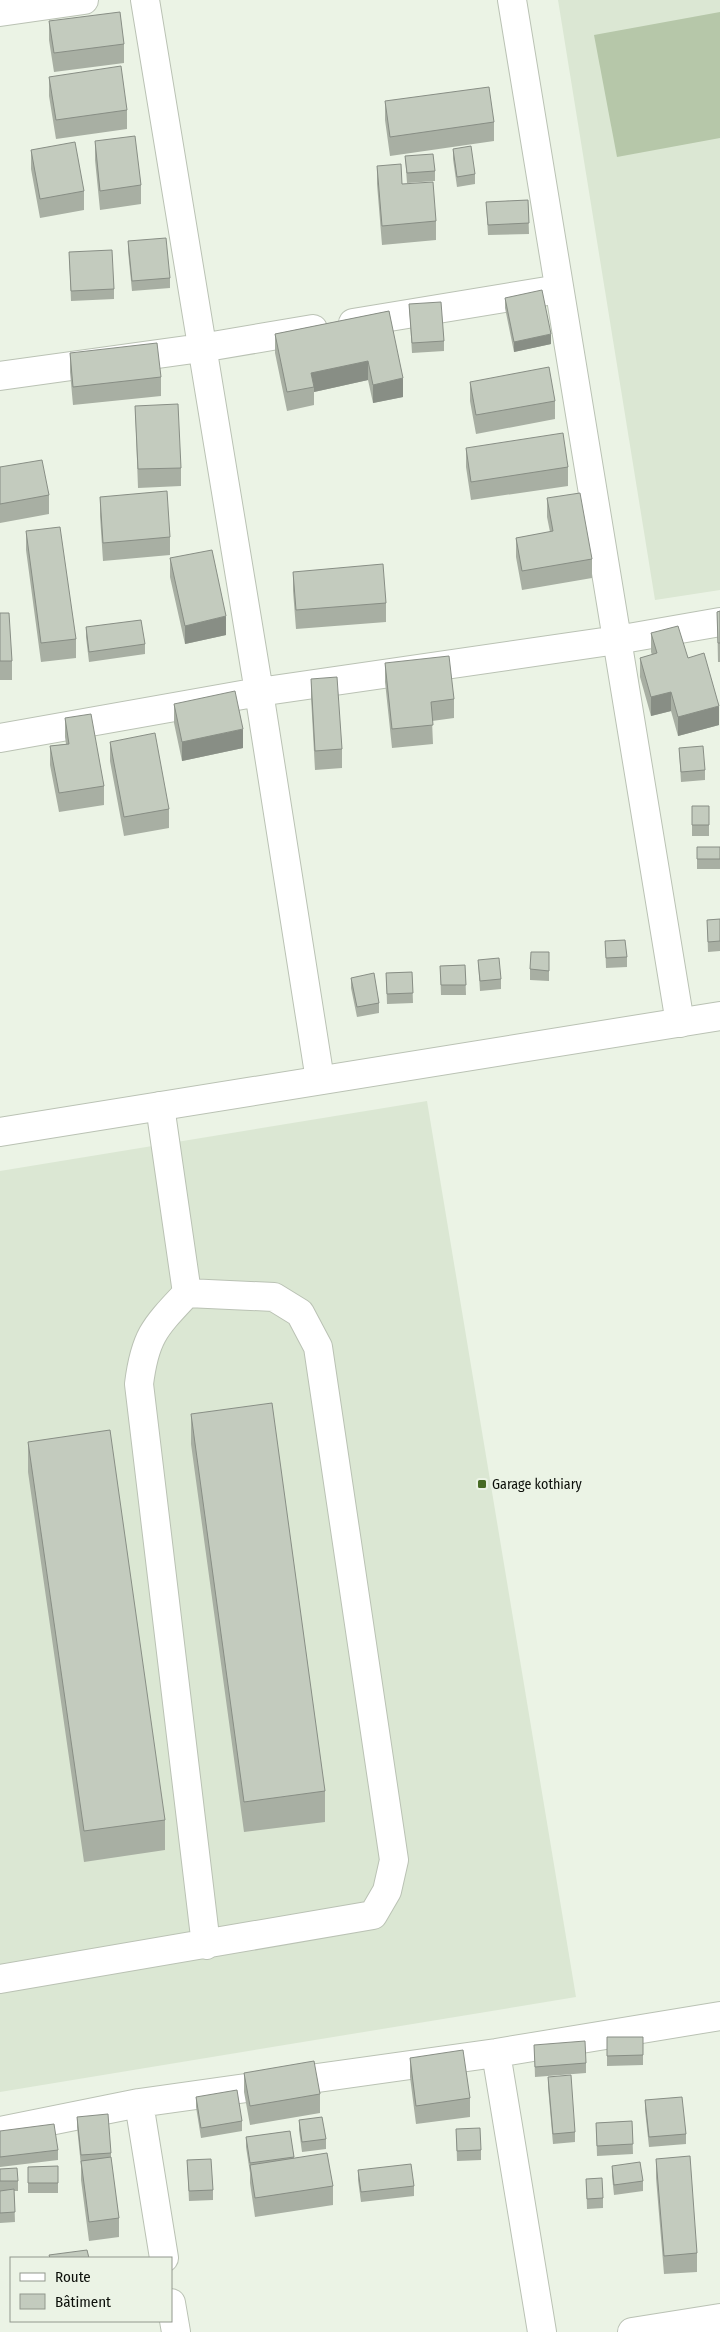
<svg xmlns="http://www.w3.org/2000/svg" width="720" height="2332" viewBox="0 0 720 2332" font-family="'Fira Sans Condensed',sans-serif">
<rect width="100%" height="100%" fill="#ebf3e5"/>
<!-- built -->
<path fill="#dbe7d3" d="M 558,0 L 720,0 L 720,590 L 655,600 Z
M 427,1101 L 576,1997 L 0,2092 L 0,1171 Z"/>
<!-- grass -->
<path fill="#b6c7a9" d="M 720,12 L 720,138 L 617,157 L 594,35 Z"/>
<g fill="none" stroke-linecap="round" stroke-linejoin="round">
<defs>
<path id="minor" d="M 145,0 L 259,692 L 320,1080
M 512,0 L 680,1023
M 0,12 L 84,0
M 353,323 L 547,291
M 0,376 L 201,348 L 313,329
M 0,738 L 259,692 L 617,640 L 720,622
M 160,1106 L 187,1293 C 155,1327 145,1336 139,1384 L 206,1945
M 0,1979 L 373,1915 L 387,1891 L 394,1860 L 318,1347 L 300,1313 L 274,1297 L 187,1293
M 496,2053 L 542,2332
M 139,2103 L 164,2258
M 0,2131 L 139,2103 L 496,2053 L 720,2016
M 171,2303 L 176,2332
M 632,2332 L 720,2318"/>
<path id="secondary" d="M 0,1132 L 720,1016"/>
</defs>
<!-- minor casing -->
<use href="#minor" stroke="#bac2b4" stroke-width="30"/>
<!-- secondary casing -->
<use href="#secondary" stroke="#bac2b4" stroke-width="30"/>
<!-- minor -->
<use href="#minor" stroke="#fff" stroke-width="28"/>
<!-- secondary -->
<use href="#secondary" stroke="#fff" stroke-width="28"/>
</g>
<!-- wall -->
<path fill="#a8afa3" d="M 49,21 L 124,44 L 124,63 L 54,72 L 49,40 Z
M 49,77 L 127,110 L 127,129 L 56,139 L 49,96 Z
M 385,101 L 494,122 L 494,141 L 390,156 L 385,120 Z
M 95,141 L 141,185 L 141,204 L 100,210 L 95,160 Z
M 453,149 L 475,174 L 475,184 L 457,187 L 453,159 Z
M 31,150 L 84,191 L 84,210 L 40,218 L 31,169 Z
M 405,156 L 435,171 L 435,181 L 407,183 Z
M 377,166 L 402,184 L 436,221 L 436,240 L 382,245 L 377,184 Z
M 528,200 L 529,234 L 488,235 L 486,202 Z
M 128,241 L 170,278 L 170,288 L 132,291 L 128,251 Z
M 69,252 L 114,289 L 114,299 L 71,301 Z
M 505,298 L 551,344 L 514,352 L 505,308 Z
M 409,304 L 444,341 L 444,351 L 412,353 Z
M 389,311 L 403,397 L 373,403 L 368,380 L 314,392 L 314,405 L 287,411 L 275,353 L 275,334 Z
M 70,353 L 161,377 L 161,396 L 73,405 L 70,372 Z
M 470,382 L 555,401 L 555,419 L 476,434 L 470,401 Z
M 135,406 L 181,468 L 181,486 L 138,488 Z
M 466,448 L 568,467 L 568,486 L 471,500 L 466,467 Z
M 0,467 L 49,495 L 49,514 L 0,523 Z
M 100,497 L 170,537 L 170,555 L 103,561 L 100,516 Z
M 547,498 L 592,559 L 592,578 L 522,590 L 516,557 L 516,538 L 550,532 L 547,517 Z
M 26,531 L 76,639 L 76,658 L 41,662 L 26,550 Z
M 170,558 L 226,635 L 185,644 L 170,577 Z
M 293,572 L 386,603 L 386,622 L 296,629 L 293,591 Z
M 720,611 L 720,662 L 718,662 L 717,612 Z
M 0,613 L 12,661 L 12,680 L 0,680 Z
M 86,627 L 145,644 L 145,654 L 89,662 L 86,637 Z
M 651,633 L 688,658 L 719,725 L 678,736 L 671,711 L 651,716 L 640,677 L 640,658 L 652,655 L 651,652 Z
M 385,663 L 454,699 L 454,718 L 432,721 L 433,744 L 392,748 L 385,682 Z
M 311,679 L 342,749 L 342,768 L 315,770 L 311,697 Z
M 174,704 L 243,748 L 182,761 L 174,723 Z
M 65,718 L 104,786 L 104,805 L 59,812 L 50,765 L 50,746 L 66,744 L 65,737 Z
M 110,742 L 169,809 L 169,828 L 124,836 L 110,761 Z
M 679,748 L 705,770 L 705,780 L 681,782 Z
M 692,806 L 709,806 L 709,836 L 692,836 Z
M 697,847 L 720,847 L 720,869 L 697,869 Z
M 720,919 L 720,951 L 708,952 L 707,920 Z
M 605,941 L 627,957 L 627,967 L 606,968 Z
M 549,952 L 549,981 L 530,980 L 530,969 Z
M 478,960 L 501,979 L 501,989 L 480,991 Z
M 465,965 L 466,995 L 441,995 L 440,966 Z
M 412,972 L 413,1003 L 387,1004 L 386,973 Z
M 351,978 L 379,1003 L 379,1013 L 357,1017 L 351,988 Z
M 191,1414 L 325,1791 L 325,1822 L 244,1832 L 191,1444 Z
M 28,1442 L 165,1820 L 165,1850 L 84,1862 L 28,1472 Z
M 607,2037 L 643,2037 L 643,2065 L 607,2066 Z
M 534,2045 L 586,2063 L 586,2073 L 535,2077 Z
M 410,2058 L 470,2098 L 470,2117 L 416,2124 L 410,2077 Z
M 244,2073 L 320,2094 L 320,2113 L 250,2125 L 244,2092 Z
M 548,2077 L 575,2132 L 575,2142 L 553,2144 L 548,2087 Z
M 196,2097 L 242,2121 L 242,2131 L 201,2138 L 196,2107 Z
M 645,2100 L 686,2134 L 686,2144 L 649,2147 L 645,2110 Z
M 77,2117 L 111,2153 L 111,2162 L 119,2218 L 119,2237 L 89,2241 L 81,2180 L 81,2166 L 77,2127 Z
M 299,2120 L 326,2139 L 326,2149 L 302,2152 L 299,2130 Z
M 632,2121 L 633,2154 L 597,2156 L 596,2123 Z
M 456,2129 L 481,2150 L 481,2160 L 457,2161 Z
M 0,2131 L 58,2150 L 58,2160 L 0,2167 Z
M 290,2131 L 294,2158 L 333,2186 L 333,2205 L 255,2217 L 250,2183 L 250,2173 L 246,2147 L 246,2137 Z
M 656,2159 L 697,2253 L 697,2272 L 664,2274 L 656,2178 Z
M 187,2160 L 213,2190 L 213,2200 L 189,2201 Z
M 58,2166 L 58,2193 L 28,2193 L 28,2167 Z
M 612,2166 L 643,2181 L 643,2191 L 614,2195 L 612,2176 Z
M 0,2169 L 18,2181 L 18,2191 L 14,2191 L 15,2222 L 0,2223 Z
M 358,2170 L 414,2186 L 414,2196 L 361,2202 L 358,2180 Z
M 586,2179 L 603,2198 L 603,2208 L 587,2209 Z"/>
<!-- shaded-wall -->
<path fill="#888e85" d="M 551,334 L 551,344 L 514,352 L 514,342 Z
M 368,361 L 368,380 L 314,392 L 314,387 L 311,373 Z
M 403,378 L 403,397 L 373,403 L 373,385 Z
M 226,616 L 226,635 L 185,644 L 185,626 Z
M 671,692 L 671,711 L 651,716 L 651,697 Z
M 719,706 L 719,725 L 678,736 L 678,717 Z
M 243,729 L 243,748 L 182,761 L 182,742 Z"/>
<!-- building -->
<path fill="#c3cbbe" stroke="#888e85" d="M 120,12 L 124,44 L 54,53 L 49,21 Z
M 121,66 L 127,110 L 56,120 L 49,77 Z
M 489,87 L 494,122 L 390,137 L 385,101 Z
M 135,136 L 141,185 L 100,191 L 95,141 Z
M 75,142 L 84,191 L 40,199 L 31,150 Z
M 471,146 L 475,174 L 457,177 L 453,149 Z
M 433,154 L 435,171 L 407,173 L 405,156 Z
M 401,164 L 402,184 L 433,182 L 436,221 L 382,226 L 377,166 Z
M 528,200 L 529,223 L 488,225 L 486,202 Z
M 166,238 L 170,278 L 132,281 L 128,241 Z
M 112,250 L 114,289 L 71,291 L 69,252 Z
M 542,290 L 551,334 L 514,342 L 505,298 Z
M 441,302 L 444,341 L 412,343 L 409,304 Z
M 389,311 L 403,378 L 373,385 L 368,361 L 311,373 L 314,387 L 287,392 L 275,334 Z
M 157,343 L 161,377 L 73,387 L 70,353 Z
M 549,367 L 555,401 L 476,415 L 470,382 Z
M 178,404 L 181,468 L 138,469 L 135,406 Z
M 563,433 L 568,467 L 471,482 L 466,448 Z
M 42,460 L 49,495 L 0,504 L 0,467 Z
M 167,491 L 170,537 L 103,543 L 100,497 Z
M 580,493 L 592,559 L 522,571 L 516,538 L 553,531 L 547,498 Z
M 60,527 L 76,639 L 41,643 L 26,531 Z
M 212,550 L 226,616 L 185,626 L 170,558 Z
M 383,564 L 386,603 L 296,610 L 293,572 Z
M 720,611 L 720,643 L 718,643 L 717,612 Z
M 0,613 L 9,613 L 12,661 L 0,661 Z
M 141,620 L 145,644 L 89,652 L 86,627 Z
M 678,626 L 688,658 L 704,653 L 719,706 L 678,717 L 671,692 L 651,697 L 640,658 L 657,653 L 651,633 Z
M 449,656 L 454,699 L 431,702 L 433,725 L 392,729 L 385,663 Z
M 337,677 L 342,749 L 315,751 L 311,679 Z
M 235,691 L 243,729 L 182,742 L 174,704 Z
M 91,714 L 104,786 L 59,793 L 50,746 L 69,744 L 65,718 Z
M 155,733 L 169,809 L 124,817 L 110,742 Z
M 703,746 L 705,770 L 681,772 L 679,748 Z
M 692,806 L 709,806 L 709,825 L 692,825 Z
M 697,847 L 720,847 L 720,859 L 697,859 Z
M 720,919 L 720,941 L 708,942 L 707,920 Z
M 625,940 L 627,957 L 606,958 L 605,941 Z
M 531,952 L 549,952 L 549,971 L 530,969 Z
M 499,958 L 501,979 L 480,981 L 478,960 Z
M 465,965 L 466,985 L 441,985 L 440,966 Z
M 412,972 L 413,993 L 387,994 L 386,973 Z
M 374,973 L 379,1003 L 357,1007 L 351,978 Z
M 272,1403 L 325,1791 L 244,1802 L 191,1414 Z
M 110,1430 L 165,1820 L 84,1831 L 28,1442 Z
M 607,2037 L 643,2037 L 643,2055 L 607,2056 Z
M 585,2041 L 586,2063 L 535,2067 L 534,2045 Z
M 463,2050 L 470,2098 L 416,2106 L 410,2058 Z
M 314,2061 L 320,2094 L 250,2106 L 244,2073 Z
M 571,2075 L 575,2132 L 553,2134 L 548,2077 Z
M 237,2090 L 242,2121 L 201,2128 L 196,2097 Z
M 682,2097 L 686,2134 L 649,2137 L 645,2100 Z
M 108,2114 L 111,2153 L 81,2155 L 77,2117 Z
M 322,2117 L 326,2139 L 302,2142 L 299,2120 Z
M 632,2121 L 633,2144 L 597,2146 L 596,2123 Z
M 54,2124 L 58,2150 L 0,2157 L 0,2131 Z
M 480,2128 L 481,2150 L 457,2151 L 456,2129 Z
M 290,2131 L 294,2157 L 250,2163 L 246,2137 Z
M 327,2153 L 333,2186 L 255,2198 L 250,2165 Z
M 690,2156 L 697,2253 L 664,2256 L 656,2159 Z
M 111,2157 L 119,2218 L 89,2222 L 81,2161 Z
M 211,2159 L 213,2190 L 189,2191 L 187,2160 Z
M 640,2162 L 643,2181 L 614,2185 L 612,2166 Z
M 411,2164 L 414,2186 L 361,2192 L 358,2170 Z
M 58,2166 L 58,2183 L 28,2183 L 28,2167 Z
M 17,2168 L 18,2181 L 0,2181 L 0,2169 Z
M 602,2178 L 603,2198 L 587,2199 L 586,2179 Z
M 14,2189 L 15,2212 L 0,2213 L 0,2191 Z
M 87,2250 L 89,2258 L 50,2258 L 49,2255 Z"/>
<!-- markers -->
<rect fill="#476b24" stroke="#ebf3e5" stroke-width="2" x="477" y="1479" width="10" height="10" rx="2.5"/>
<g text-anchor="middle" stroke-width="5" stroke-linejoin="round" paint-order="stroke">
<!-- poi labels -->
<g font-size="14" fill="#0c0f0a" stroke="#ebf3e5" text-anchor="start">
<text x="492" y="1489">Garage kothiary</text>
</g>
</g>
<!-- legend -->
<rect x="10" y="2257" width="162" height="65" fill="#ebf3e5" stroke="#92988d"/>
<rect x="20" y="2273" width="25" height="8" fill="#ffffff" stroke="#92988d"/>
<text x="55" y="2282" font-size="15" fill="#0c0f0a">Route</text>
<rect x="20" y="2294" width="25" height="15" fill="#c3cbbe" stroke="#92988d"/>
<text x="55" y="2307" font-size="15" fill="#0c0f0a">Bâtiment</text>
</svg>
